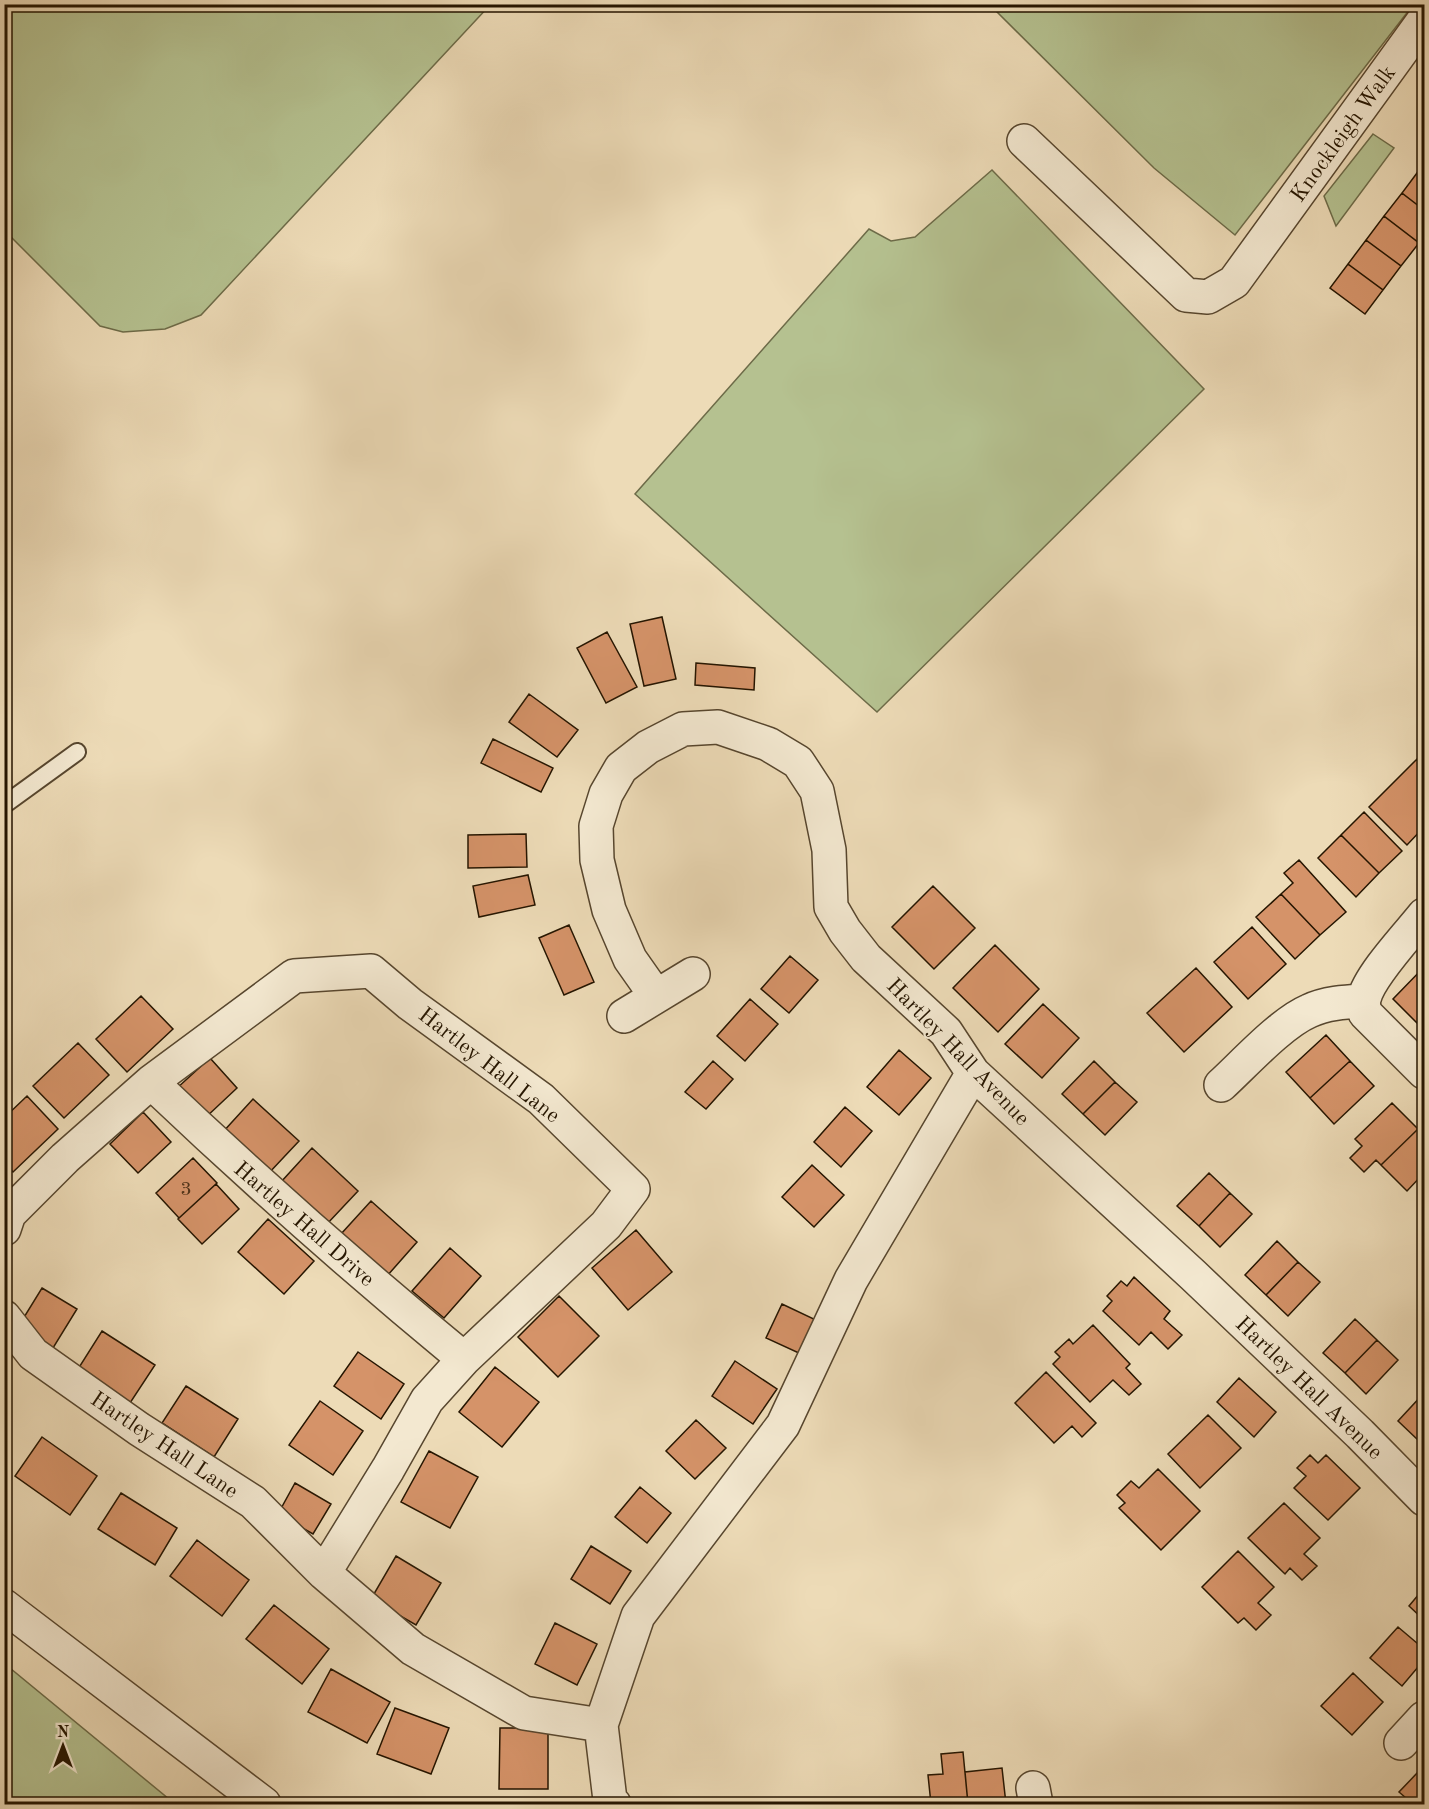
<svg xmlns="http://www.w3.org/2000/svg" width="1429" height="1809" viewBox="0 0 1429 1809" font-family="'Old Standard TT',serif">
<rect width="100%" height="100%" fill="#eddbb7"/>
<filter id="stains"><feTurbulence type="fractalNoise" baseFrequency=".00333" numOctaves="4"/><feColorMatrix values="0 0 0 0 .2 0 0 0 0 .09 0 0 0 0 .02 0 0 0 .5 -.17"/></filter>
<radialGradient id="worn" r=".72"><stop offset=".6" stop-color="#630" stop-opacity="0"/><stop offset="1" stop-color="#630" stop-opacity=".3"/></radialGradient>
<!-- green -->
<path fill="#b5c190" stroke="#6d6b48" stroke-width="1.5" d="M 4,5 L 5,4 L 490,5 L 201,315 L 165,329 L 123,332 L 100,326 L 5,231 Z
M 990,5 L 1413,5 L 1235,235 L 1154,168 Z
M 1373,134 L 1394,148 L 1336,226 L 1324,196 Z
M 992,170 L 1204,389 L 877,712 L 635,494 L 869,229 L 891,241 L 915,237 Z
M 4,1664 L 5,1664 L 175,1804 L 5,1804 Z"/>
<!-- building -->
<path fill="#d59369" stroke="#251500" stroke-width="1.5" d="M 1420,169 L 1424,173 L 1424,210 L 1402,193 Z
M 1402,193 L 1424,210 L 1424,236 L 1419,243 L 1384,216 Z
M 1384,216 L 1419,243 L 1401,266 L 1366,240 Z
M 1366,240 L 1401,266 L 1383,290 L 1348,264 Z
M 1348,264 L 1383,290 L 1365,314 L 1330,288 Z
M 662,617 L 676,679 L 644,686 L 630,624 Z
M 607,632 L 637,687 L 606,703 L 577,648 Z
M 696,663 L 755,668 L 754,690 L 695,685 Z
M 529,694 L 578,730 L 557,757 L 509,722 Z
M 493,739 L 553,768 L 541,792 L 481,763 Z
M 1417,759 L 1424,767 L 1424,827 L 1407,845 L 1369,807 Z
M 1364,812 L 1402,851 L 1379,873 L 1341,835 Z
M 526,834 L 527,867 L 468,868 L 468,835 Z
M 1341,835 L 1379,873 L 1356,897 L 1318,858 Z
M 1299,860 L 1346,912 L 1320,935 L 1281,894 L 1293,883 L 1284,873 Z
M 528,875 L 535,905 L 479,917 L 473,886 Z
M 933,886 L 975,928 L 934,969 L 892,927 Z
M 1281,894 L 1320,935 L 1295,959 L 1256,917 Z
M 569,925 L 594,982 L 564,995 L 539,938 Z
M 1252,927 L 1286,964 L 1248,999 L 1214,962 Z
M 995,945 L 1039,989 L 998,1032 L 953,988 Z
M 790,956 L 818,980 L 789,1013 L 761,989 Z
M 1424,967 L 1424,1030 L 1393,999 Z
M 1196,968 L 1232,1007 L 1184,1052 L 1147,1013 Z
M 141,996 L 173,1029 L 127,1072 L 96,1039 Z
M 750,999 L 778,1024 L 745,1061 L 717,1036 Z
M 1043,1004 L 1079,1038 L 1042,1078 L 1005,1044 Z
M 1326,1035 L 1350,1061 L 1310,1098 L 1286,1072 Z
M 78,1043 L 109,1075 L 64,1118 L 33,1086 Z
M 899,1050 L 931,1078 L 899,1115 L 867,1087 Z
M 210,1058 L 237,1088 L 204,1119 L 176,1089 Z
M 713,1061 L 733,1079 L 706,1109 L 685,1092 Z
M 1094,1061 L 1115,1082 L 1083,1114 L 1062,1094 Z
M 1350,1061 L 1374,1086 L 1334,1124 L 1310,1098 Z
M 1115,1082 L 1137,1102 L 1105,1135 L 1083,1114 Z
M 27,1096 L 58,1129 L 13,1172 L 4,1163 L 4,1118 Z
M 253,1099 L 299,1141 L 268,1174 L 222,1133 Z
M 1392,1103 L 1418,1129 L 1381,1165 L 1376,1160 L 1364,1172 L 1350,1158 L 1362,1146 L 1355,1139 Z
M 845,1107 L 872,1131 L 841,1167 L 814,1142 Z
M 143,1112 L 171,1142 L 138,1173 L 110,1144 Z
M 1418,1129 L 1424,1135 L 1424,1173 L 1407,1191 L 1381,1165 Z
M 312,1148 L 358,1191 L 327,1224 L 281,1182 Z
M 193,1158 L 217,1183 L 179,1218 L 156,1193 Z
M 812,1165 L 844,1195 L 814,1227 L 782,1197 Z
M 1209,1173 L 1230,1193 L 1199,1226 L 1177,1206 Z
M 216,1184 L 239,1209 L 202,1244 L 178,1219 Z
M 1230,1193 L 1252,1214 L 1220,1247 L 1199,1226 Z
M 371,1201 L 417,1242 L 387,1276 L 341,1234 Z
M 268,1219 L 314,1261 L 284,1294 L 238,1252 Z
M 636,1230 L 672,1272 L 628,1310 L 592,1268 Z
M 1277,1241 L 1298,1262 L 1266,1295 L 1245,1275 Z
M 450,1248 L 481,1276 L 444,1318 L 412,1291 Z
M 1298,1262 L 1320,1282 L 1288,1316 L 1266,1295 Z
M 1134,1277 L 1170,1311 L 1164,1319 L 1182,1335 L 1168,1349 L 1151,1332 L 1139,1345 L 1103,1311 L 1112,1301 L 1107,1296 L 1121,1281 L 1127,1286 Z
M 42,1288 L 77,1309 L 53,1348 L 18,1327 Z
M 559,1296 L 599,1336 L 558,1377 L 518,1337 Z
M 782,1304 L 816,1320 L 801,1354 L 766,1338 Z
M 1355,1319 L 1377,1340 L 1345,1373 L 1323,1353 Z
M 1093,1325 L 1130,1364 L 1126,1368 L 1141,1384 L 1129,1395 L 1113,1380 L 1090,1402 L 1053,1364 L 1060,1357 L 1055,1352 L 1069,1339 L 1073,1344 Z
M 102,1331 L 155,1365 L 130,1403 L 78,1369 Z
M 1377,1340 L 1398,1360 L 1366,1394 L 1345,1373 Z
M 358,1352 L 404,1384 L 381,1419 L 334,1386 Z
M 735,1361 L 777,1389 L 753,1424 L 712,1396 Z
M 495,1367 L 539,1402 L 502,1447 L 459,1412 Z
M 1046,1372 L 1096,1423 L 1082,1437 L 1072,1426 L 1054,1443 L 1015,1403 Z
M 1239,1378 L 1276,1412 L 1254,1437 L 1217,1402 Z
M 186,1386 L 238,1419 L 214,1457 L 162,1423 Z
M 1424,1393 L 1424,1436 L 1419,1441 L 1398,1421 Z
M 320,1401 L 363,1431 L 333,1475 L 289,1445 Z
M 1208,1415 L 1241,1448 L 1200,1488 L 1168,1454 Z
M 696,1420 L 726,1448 L 695,1479 L 666,1451 Z
M 42,1437 L 97,1476 L 70,1515 L 15,1476 Z
M 429,1451 L 478,1477 L 450,1528 L 401,1502 Z
M 1310,1455 L 1318,1463 L 1326,1455 L 1360,1488 L 1328,1520 L 1294,1488 L 1306,1476 L 1297,1468 Z
M 1158,1469 L 1200,1511 L 1161,1550 L 1119,1508 L 1125,1503 L 1117,1495 L 1131,1481 L 1139,1488 Z
M 295,1483 L 331,1504 L 313,1534 L 278,1514 Z
M 640,1487 L 671,1513 L 647,1543 L 615,1517 Z
M 121,1493 L 177,1528 L 155,1565 L 98,1529 Z
M 1284,1503 L 1320,1538 L 1304,1554 L 1317,1566 L 1302,1580 L 1290,1568 L 1285,1574 L 1248,1538 Z
M 197,1540 L 249,1580 L 222,1616 L 170,1576 Z
M 591,1546 L 631,1571 L 610,1604 L 571,1579 Z
M 1238,1551 L 1274,1587 L 1258,1603 L 1271,1615 L 1256,1630 L 1244,1618 L 1238,1623 L 1202,1587 Z
M 396,1556 L 441,1583 L 416,1625 L 371,1599 Z
M 1424,1588 L 1424,1620 L 1409,1606 Z
M 274,1605 L 329,1649 L 302,1684 L 246,1639 Z
M 555,1623 L 597,1644 L 577,1685 L 535,1664 Z
M 1398,1627 L 1424,1649 L 1424,1660 L 1402,1686 L 1370,1658 Z
M 331,1669 L 390,1702 L 367,1743 L 308,1712 Z
M 1353,1673 L 1383,1702 L 1352,1735 L 1321,1706 Z
M 395,1708 L 449,1728 L 431,1774 L 377,1754 Z
M 500,1728 L 548,1728 L 548,1789 L 499,1789 Z
M 963,1752 L 968,1804 L 931,1804 L 928,1775 L 943,1774 L 941,1754 Z
M 1002,1768 L 1006,1804 L 968,1804 L 965,1772 Z
M 1420,1770 L 1424,1775 L 1424,1804 L 1413,1804 L 1399,1792 Z"/>
<g fill="none" stroke-linecap="round" stroke-linejoin="round">
<defs>
<path id="lane" d="M 4,805 L 77,752"/>
<path id="street" d="M 1024,141 L 1186,295 L 1208,297 L 1234,282 L 1424,20
M 1424,915 C 1409,934 1369,976 1364,999 C 1363,1003 1364,1008 1365,1013 L 1424,1072
M 656,996 L 630,959 L 609,910 L 597,860 L 596,826 L 606,794 L 621,768 L 648,747 L 683,729 L 718,727 L 768,744 L 798,762 L 817,791 L 829,850 L 831,907 L 845,931 L 866,958 L 946,1032 L 973,1073 L 1193,1275 L 1360,1434 L 1424,1499
M 624,1016 L 693,974
M 151,1082 C 252,1178 356,1270 464,1359
M 1221,1085 C 1244,1064 1281,1023 1309,1011 C 1326,1003 1345,1002 1363,1001
M 4,1229 L 9,1214 L 65,1158 L 151,1082 L 294,976 L 371,971 L 410,1004 L 541,1099 L 633,1189 L 606,1225 L 464,1359 L 427,1400 L 388,1469 L 324,1573
M 4,1317 L 33,1354 L 139,1429 L 253,1502 L 324,1573 L 413,1649 L 524,1713 L 601,1725 L 610,1800 L 614,1804
M 4,1606 L 264,1804
M 601,1725 L 638,1616 L 783,1425 L 851,1280 L 973,1073
M 1401,1743 L 1424,1718
M 1033,1788 L 1036,1804"/>
</defs>
<!-- lane casing -->
<use href="#lane" stroke="#57462e" stroke-width="20"/>
<!-- street casing -->
<use href="#street" stroke="#57462e" stroke-width="36"/>
<!-- lane -->
<use href="#lane" stroke="#f3e8d0" stroke-width="16"/>
<!-- street -->
<use href="#street" stroke="#f3e8d0" stroke-width="33"/>
</g>
<g text-anchor="middle" stroke-width="4.5" stroke-linejoin="round" paint-order="stroke">
<!-- number labels -->
<g font-size="20" fill="#51341a">
<text x="186" y="1195">3</text>
</g>
<!-- street labels -->
<g font-size="22" fill="#251500" stroke="#f3e8d0">
<text transform="translate(1342 133) rotate(-54)" y="8">Knockleigh Walk</text>
<text transform="translate(959 1051) rotate(46)" y="8">Hartley Hall Avenue</text>
<text transform="translate(490 1064) rotate(38)" y="8">Hartley Hall Lane</text>
<text transform="translate(305 1223) rotate(41)" y="8">Hartley Hall Drive</text>
<text transform="translate(1310 1387) rotate(44)" y="8">Hartley Hall Avenue</text>
<text transform="translate(165 1444) rotate(34)" y="8">Hartley Hall Lane</text>
</g>
</g>
<!-- margin -->
<rect width="1429" height="1809" fill="none" stroke="#eddbb7" stroke-width="24"/>
<rect x="6" y="6" width="1417" height="1797" fill="none" stroke="#251500" stroke-width="3"/>
<rect x="12" y="12" width="1405" height="1785" fill="none" stroke="#251500" stroke-width="1.5"/>
<!-- north arrow -->
<g transform="translate(63 1746)" stroke="#f3e8d0" stroke-width="4.5" paint-order="stroke">
<path d="M0-4.5L10 22L0 15L-10 22Z" fill="#251500"/>
<text y="-9" font-size="16" font-weight="bold" text-anchor="middle" fill="#251500">N</text>
</g>
<rect width="100%" height="100%" filter="url(#stains)"/>
<rect width="100%" height="100%" fill="url(#worn)"/>
</svg>
